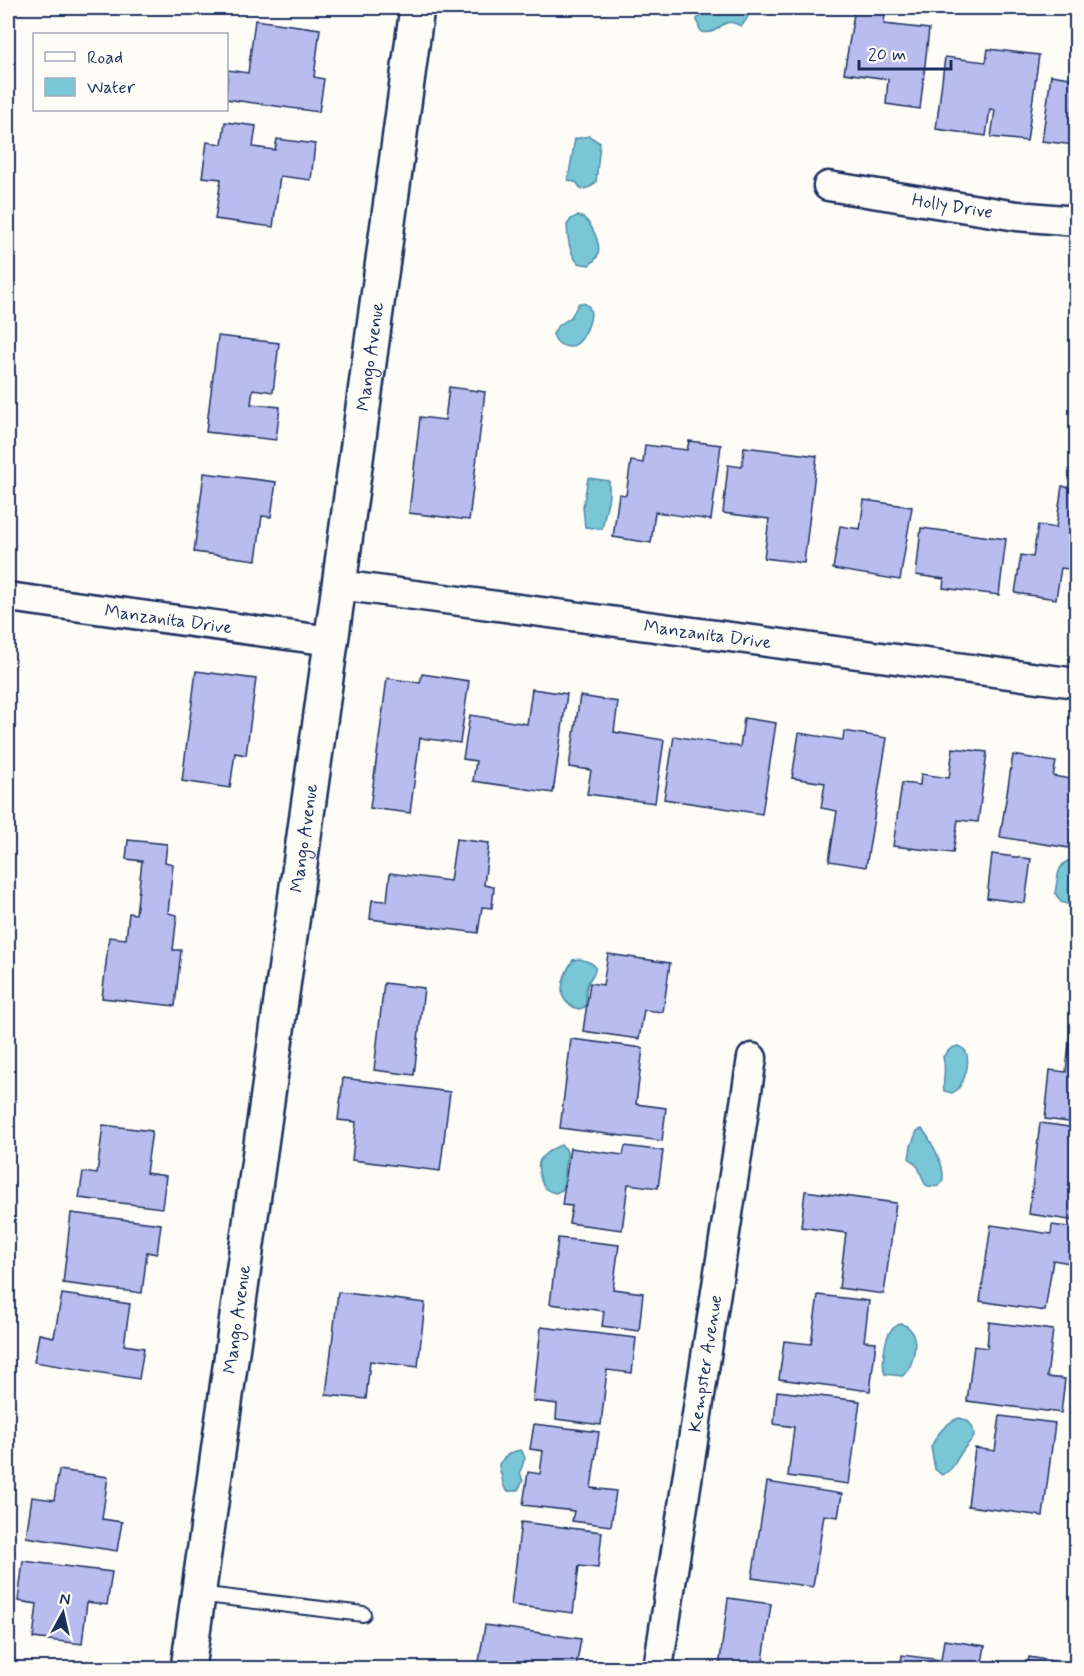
<svg xmlns="http://www.w3.org/2000/svg" width="1084" height="1676" viewBox="0 0 1084 1676" font-family="Mynerve,sans-serif">
<rect width="100%" height="100%" fill="#fdfcf7"/>
<filter id="ink" filterUnits="userSpaceOnUse"><feTurbulence type="fractalNoise" baseFrequency=".0167" numOctaves="2"/><feDisplacementMap in="SourceGraphic" scale="12" xChannelSelector="R" yChannelSelector="G"/><feConvolveMatrix kernelMatrix="1 2 1 2 8 2 1 2 1" color-interpolation-filters="sRGB"/></filter>
<g filter="url(#ink)">
<!-- water -->
<path fill="#78c6d6" stroke="#538aa6" stroke-width="1.5" d="M 707,8 L 750,8 C 750,14 746,21 741,26 C 721,14 721,36 702,32 L 699,28 L 697,19 Z
M 589,136 L 600,143 L 596,182 C 592,187 588,189 581,189 L 577,183 L 568,180 L 575,139 Z
M 577,216 C 582,217 583,216 586,220 C 593,227 601,245 598,254 C 597,259 593,262 589,265 L 578,263 C 569,252 568,240 567,225 L 571,219 Z
M 579,303 C 601,302 587,334 579,342 C 576,345 573,346 570,347 C 560,346 556,343 553,334 L 557,327 L 571,317 Z
M 588,478 L 609,481 L 609,496 L 602,529 L 585,527 L 583,507 Z
M 1070,860 L 1076,861 L 1076,900 L 1070,905 L 1061,902 L 1055,893 C 1058,880 1056,865 1070,860 Z
M 580,959 C 609,967 589,973 587,987 C 585,993 587,1000 585,1007 L 579,1009 C 553,1002 562,977 573,960 Z
M 958,1046 C 962,1048 964,1048 966,1052 C 971,1064 963,1089 952,1093 L 944,1091 C 942,1077 947,1071 943,1057 C 947,1051 951,1047 958,1046 Z
M 922,1129 C 930,1137 953,1179 938,1186 C 937,1187 929,1186 928,1186 L 925,1184 L 918,1167 L 909,1158 L 911,1146 L 917,1131 Z
M 561,1145 C 565,1148 566,1148 567,1153 C 568,1159 566,1159 565,1164 C 563,1173 566,1181 562,1190 L 556,1193 C 551,1192 550,1192 546,1189 C 541,1184 536,1167 540,1160 C 545,1153 553,1148 561,1145 Z
M 899,1324 C 923,1325 916,1367 902,1376 L 885,1374 C 881,1364 885,1338 891,1330 C 892,1329 899,1324 899,1324 Z
M 959,1418 C 970,1420 974,1426 974,1437 C 970,1442 965,1447 961,1453 C 955,1462 953,1470 942,1475 L 935,1469 L 931,1447 C 937,1434 945,1423 959,1418 Z
M 520,1450 L 522,1451 L 525,1458 L 520,1472 L 523,1481 L 518,1490 C 505,1494 504,1489 502,1478 C 501,1473 499,1470 499,1464 C 504,1457 511,1451 520,1450 Z"/>
<!-- building -->
<path fill="#b8bcee" stroke="#1b2f5e" stroke-width="1.5" d="M 855,8 L 885,12 L 884,24 L 929,29 L 920,109 L 886,104 L 888,79 L 844,73 Z
M 255,20 L 320,29 L 314,77 L 324,79 L 319,112 L 226,99 L 228,70 L 248,73 Z
M 988,49 L 1039,55 L 1027,141 L 991,137 L 995,110 L 990,109 L 986,136 L 936,129 L 945,57 L 986,62 Z
M 1051,75 L 1076,79 L 1076,132 L 1074,145 L 1042,141 Z
M 225,122 L 256,126 L 253,147 L 275,150 L 277,139 L 315,144 L 311,180 L 280,176 L 273,227 L 215,219 L 221,179 L 202,177 L 207,142 L 222,144 Z
M 218,336 L 279,343 L 273,392 L 253,389 L 251,404 L 280,407 L 276,440 L 206,432 Z
M 449,387 L 485,392 L 469,520 L 409,513 L 420,417 L 445,420 Z
M 689,441 L 721,445 L 711,520 L 655,512 L 651,543 L 613,537 L 619,494 L 626,495 L 631,461 L 643,463 L 645,445 L 687,450 Z
M 744,447 L 817,456 L 804,563 L 764,558 L 769,519 L 723,513 L 728,465 L 742,467 Z
M 204,473 L 276,482 L 271,517 L 262,516 L 256,560 L 194,552 Z
M 1062,486 L 1076,489 L 1076,570 L 1061,568 L 1056,599 L 1015,593 L 1021,555 L 1033,557 L 1038,525 L 1056,528 Z
M 864,500 L 912,507 L 900,580 L 833,569 L 840,526 L 860,529 Z
M 921,528 L 1006,539 L 999,595 L 943,588 L 944,579 L 916,575 Z
M 196,671 L 256,679 L 246,755 L 235,753 L 230,788 L 182,781 Z
M 422,674 L 469,681 L 460,743 L 420,738 L 410,813 L 370,808 L 387,678 L 420,683 Z
M 532,689 L 567,694 L 553,793 L 473,781 L 476,761 L 463,759 L 470,715 L 527,724 Z
M 580,696 L 618,702 L 614,732 L 664,740 L 655,803 L 587,794 L 591,770 L 569,767 Z
M 744,718 L 776,723 L 762,814 L 664,799 L 674,736 L 740,747 Z
M 844,731 L 887,738 L 866,867 L 829,861 L 837,811 L 821,808 L 825,783 L 792,778 L 799,733 L 843,740 Z
M 953,748 L 987,752 L 978,822 L 958,820 L 953,853 L 893,846 L 902,783 L 920,785 L 921,774 L 949,778 Z
M 1013,755 L 1056,762 L 1053,776 L 1076,780 L 1076,849 L 1000,837 Z
M 456,839 L 489,843 L 484,885 L 494,887 L 492,908 L 482,907 L 478,933 L 370,919 L 372,900 L 387,901 L 390,873 L 450,881 Z
M 128,840 L 167,844 L 165,862 L 173,864 L 168,913 L 177,915 L 173,950 L 181,950 L 175,1006 L 102,998 L 109,937 L 126,939 L 129,913 L 136,914 L 142,861 L 126,859 Z
M 992,854 L 1031,859 L 1025,903 L 987,898 Z
M 608,954 L 670,963 L 663,1012 L 644,1010 L 639,1039 L 583,1031 L 590,983 L 603,985 Z
M 384,983 L 424,988 L 414,1075 L 374,1070 Z
M 1072,1014 L 1076,1014 L 1076,1123 L 1045,1119 L 1050,1070 L 1066,1072 Z
M 571,1039 L 643,1048 L 636,1104 L 666,1108 L 662,1141 L 560,1128 Z
M 343,1078 L 450,1092 L 440,1171 L 352,1160 L 356,1122 L 338,1120 Z
M 1040,1123 L 1076,1128 L 1076,1221 L 1029,1214 Z
M 103,1125 L 152,1131 L 146,1173 L 166,1176 L 162,1208 L 79,1198 L 83,1172 L 97,1174 Z
M 625,1146 L 663,1151 L 658,1188 L 628,1184 L 622,1230 L 569,1223 L 572,1206 L 562,1205 L 570,1148 L 623,1155 Z
M 805,1191 L 896,1203 L 884,1294 L 839,1288 L 846,1233 L 801,1227 Z
M 71,1213 L 161,1224 L 157,1254 L 147,1252 L 142,1293 L 63,1283 Z
M 991,1225 L 1051,1234 L 1052,1225 L 1076,1228 L 1076,1264 L 1053,1260 L 1045,1311 L 980,1301 Z
M 558,1238 L 619,1245 L 613,1289 L 643,1293 L 639,1331 L 602,1326 L 604,1311 L 550,1304 Z
M 338,1292 L 425,1303 L 418,1367 L 370,1361 L 366,1399 L 326,1395 Z
M 62,1294 L 130,1304 L 124,1345 L 144,1348 L 139,1379 L 34,1362 L 39,1334 L 54,1337 Z
M 818,1295 L 869,1301 L 864,1341 L 876,1342 L 870,1391 L 779,1379 L 784,1341 L 811,1344 Z
M 989,1322 L 1053,1330 L 1047,1377 L 1065,1379 L 1061,1413 L 967,1401 L 974,1346 L 987,1348 Z
M 541,1327 L 636,1338 L 632,1373 L 607,1370 L 601,1425 L 556,1419 L 557,1404 L 533,1401 Z
M 777,1391 L 860,1401 L 849,1484 L 788,1476 L 794,1427 L 774,1424 Z
M 1000,1416 L 1055,1423 L 1043,1516 L 968,1506 L 975,1448 L 995,1451 Z
M 534,1424 L 599,1432 L 591,1488 L 616,1491 L 611,1526 L 572,1521 L 574,1511 L 523,1505 L 528,1472 L 540,1474 L 543,1451 L 530,1449 Z
M 59,1470 L 108,1477 L 102,1519 L 122,1522 L 117,1551 L 26,1537 L 32,1497 L 54,1500 Z
M 767,1482 L 842,1494 L 838,1517 L 824,1515 L 813,1587 L 752,1578 Z
M 521,1522 L 602,1532 L 598,1568 L 579,1566 L 573,1613 L 511,1605 Z
M 23,1561 L 112,1572 L 107,1605 L 87,1602 L 82,1644 L 33,1638 L 37,1604 L 18,1601 Z
M 728,1598 L 771,1604 L 763,1661 L 780,1663 L 779,1668 L 719,1668 Z
M 485,1625 L 581,1639 L 576,1668 L 478,1668 Z
M 944,1640 L 985,1646 L 981,1668 L 900,1668 L 902,1655 L 941,1660 Z
M 1029,1657 L 1076,1665 L 1076,1668 L 1027,1668 Z"/>
<g fill="none" stroke-linecap="round" stroke-linejoin="round">
<defs>
<path id="service" d="M 198,1594 L 363,1614"/>
<g id="minor">
<path id="s1" d="M 828,186 L 1017,216 L 1076,221"/>
<path id="s2" d="M 339,585 L 1076,683"/>
<path id="s3" d="M 8,597 L 331,641"/>
<path id="s4" d="M 658,1668 L 752,1058"/>
</g>
<g id="tertiary">
<path id="s5" d="M 188,1668 L 339,585 L 417,8"/>
</g>
</defs>
<!-- service casing -->
<use href="#service" stroke="#1b2f5e" stroke-width="18"/>
<!-- minor casing -->
<use href="#minor" stroke="#1b2f5e" stroke-width="33"/>
<!-- tertiary casing -->
<use href="#tertiary" stroke="#1b2f5e" stroke-width="38"/>
<!-- service -->
<use href="#service" stroke="#fdfcf7" stroke-width="14"/>
<!-- minor -->
<use href="#minor" stroke="#fdfcf7" stroke-width="28"/>
<!-- tertiary -->
<use href="#tertiary" stroke="#fdfcf7" stroke-width="33"/>
</g>
</g>
<g text-anchor="middle" stroke-width="4.5" stroke-linejoin="round" paint-order="stroke">
<!-- street labels -->
<g font-size="18" fill="#1b2f5e" stroke="#fdfcf7">
<text dy="6" stroke="none"><textPath href="#s1" startOffset="126">Holly Drive</textPath></text>
<text dy="6" stroke="none"><textPath href="#s5" startOffset="1324">Mango Avenue</textPath></text>
<text dy="6" stroke="none"><textPath href="#s3" startOffset="162">Manzanita Drive</textPath></text>
<text dy="6" stroke="none"><textPath href="#s2" startOffset="372">Manzanita Drive</textPath></text>
<text dy="6" stroke="none"><textPath href="#s5" startOffset="838">Mango Avenue</textPath></text>
<text dy="6" stroke="none"><textPath href="#s5" startOffset="352">Mango Avenue</textPath></text>
<text dy="6" stroke="none"><textPath href="#s4" startOffset="308">Kempster Avenue</textPath></text>
</g>
</g>
<!-- margin -->
<rect width="1084" height="1676" fill="none" stroke="#fdfcf7" stroke-width="30"/>
<rect x="15" y="15" width="1054" height="1646" fill="none" stroke="#1b2f5e" stroke-width="2" filter="url(#ink)"/>
<!-- legend -->
<rect x="33" y="33" width="195" height="78" fill="#fdfcf7" stroke="#a3aaba" stroke-width="1.5"/>
<rect x="45" y="52" width="30" height="9" fill="#fdfcf7" stroke="#a3aaba" stroke-width="1.5"/>
<text x="87" y="63" font-size="18" fill="#1b2f5e">Road</text>
<rect x="45" y="78" width="30" height="18" fill="#78c6d6" stroke="#a3aaba" stroke-width="1.5"/>
<text x="87" y="93" font-size="18" fill="#1b2f5e">Water</text>
<!-- north arrow -->
<g transform="translate(63 1613) rotate(8)" stroke="#fdfcf7" stroke-width="4.5" paint-order="stroke">
<path d="M0-4.5L10 22L0 15L-10 22Z" fill="#1b2f5e"/>
<text y="-9" font-size="16" font-weight="bold" text-anchor="middle" fill="#1b2f5e">N</text>
</g>
<!-- scale -->
<path d="M859 60v9h92v-9" fill="none" stroke="#1b2f5e" stroke-width="3"/>
<text x="868" y="60" font-size="18" fill="#1b2f5e" stroke="#fdfcf7" stroke-width="4.5" paint-order="stroke">20 m</text>
</svg>
